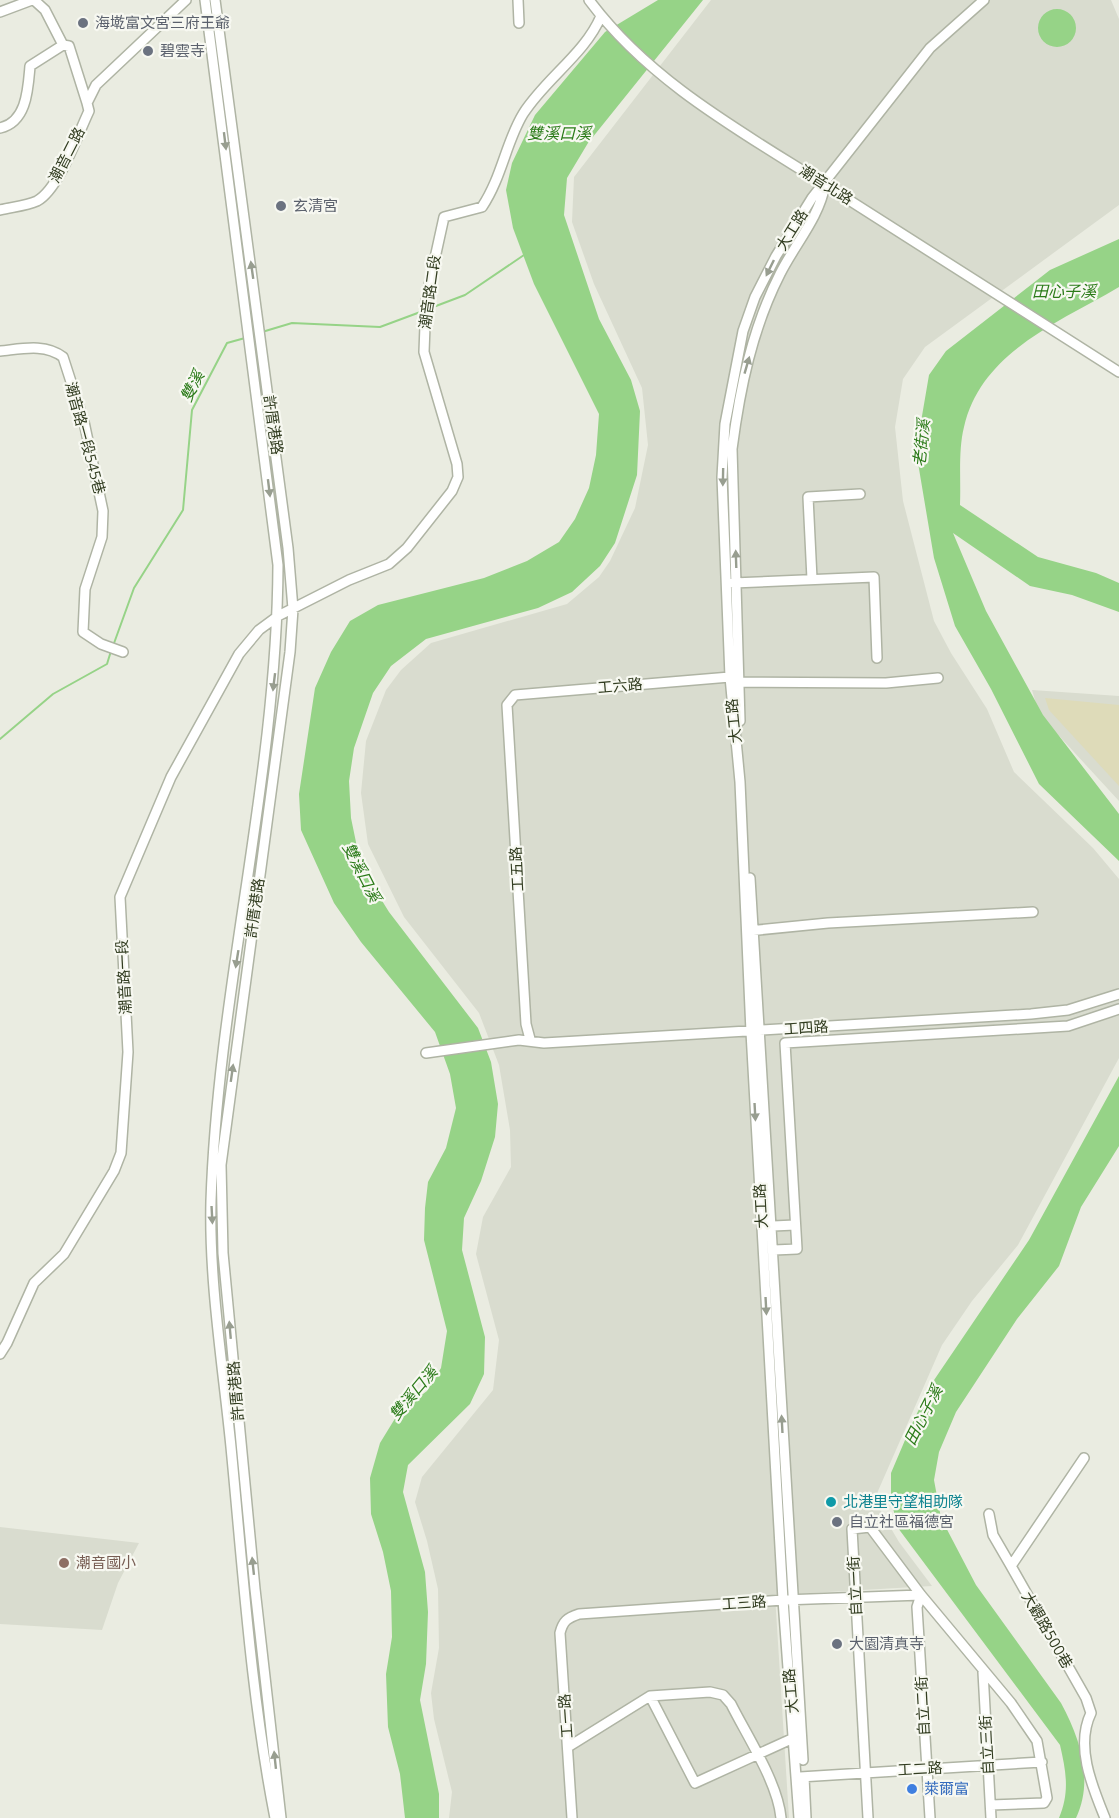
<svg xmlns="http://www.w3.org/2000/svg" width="1119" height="1818" viewBox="0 0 1119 1818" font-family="'Open Sans','Noto Sans TC',sans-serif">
<rect width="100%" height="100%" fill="#eaece1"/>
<!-- built -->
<path fill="#d9dccf" d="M 711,0 L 1111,0 L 1119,19 L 1119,205 L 925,347 L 903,379 L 895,427 L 903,501 L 934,621 L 951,653 L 987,709 L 1014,772 L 1093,848 L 1119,879 L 1119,1058 L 1018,1245 L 972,1301 L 942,1345 L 878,1491 L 876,1503 L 899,1542 L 932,1586 L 775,1595 L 789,1818 L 449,1818 L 452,1792 L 434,1719 L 431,1693 L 439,1648 L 438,1589 L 427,1541 L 415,1502 L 422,1477 L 493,1390 L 499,1340 L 476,1254 L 483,1217 L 511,1167 L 510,1130 L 499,1065 L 479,1013 L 404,917 L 368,844 L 361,793 L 366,741 L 386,690 L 401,670 L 431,643 L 567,604 L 599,577 L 610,561 L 635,508 L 648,445 L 642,388 L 594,284 L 572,222 L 574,177 Z
M 1032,690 L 1119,696 L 1119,801 L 1039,714 Z
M 0,1527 L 139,1543 L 118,1583 L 102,1630 L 0,1624 Z"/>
<!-- green -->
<path fill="#dedbb9" d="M 1045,698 L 1119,705 L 1119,786 L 1049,710 Z"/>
<!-- water -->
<path fill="#96d387" d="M 658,0 L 703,0 L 588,143 L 567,178 L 564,215 L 599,319 L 631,380 L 640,411 L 637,475 L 615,543 L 600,566 L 572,592 L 538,608 L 426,639 L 391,666 L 373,693 L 354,748 L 349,781 L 351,818 L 357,847 L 371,883 L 389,912 L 478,1028 L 491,1062 L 498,1104 L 495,1137 L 481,1181 L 464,1218 L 462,1250 L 485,1337 L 484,1374 L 470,1404 L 408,1465 L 403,1492 L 425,1572 L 428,1612 L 426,1664 L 420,1700 L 439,1794 L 439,1818 L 405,1818 L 400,1774 L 388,1727 L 386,1674 L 392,1637 L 391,1591 L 383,1552 L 371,1514 L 370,1478 L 380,1443 L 399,1412 L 427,1391 L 441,1368 L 447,1331 L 424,1240 L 425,1208 L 428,1182 L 446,1148 L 456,1108 L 450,1074 L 435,1032 L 361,942 L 334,903 L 301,830 L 299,794 L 315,688 L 331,652 L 350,621 L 378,605 L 484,578 L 527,561 L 559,542 L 575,519 L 589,488 L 596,455 L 599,414 L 534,284 L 513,228 L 506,190 L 512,163 L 535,115 L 605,32 Z
M1038 28a19 19 0 1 1 38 0a19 19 0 1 1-38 0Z
M 1119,239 L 1119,287 C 1058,323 981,352 964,427 C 958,451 961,480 960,505 L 1038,557 L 1096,573 L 1119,583 L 1119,612 L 1072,595 L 1030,586 L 953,533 L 986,611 L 1043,715 L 1119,814 L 1119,861 L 1039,784 L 991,689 L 955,626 L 934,558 L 916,451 L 929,375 L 946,351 L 1050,270 Z
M 1119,1076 L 1119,1146 L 1081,1207 L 1059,1266 L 1017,1319 L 956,1412 L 939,1452 L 934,1480 L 941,1518 L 976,1585 L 1061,1703 C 1080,1738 1094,1780 1076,1818 L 1059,1818 C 1070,1792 1066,1771 1060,1745 L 898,1528 L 891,1500 L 891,1473 L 911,1426 L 930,1386 L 1029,1240 Z"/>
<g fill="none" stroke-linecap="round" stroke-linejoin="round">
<!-- stream -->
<path stroke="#96d387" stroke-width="2" d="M 428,309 L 465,295 L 524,255
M 262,332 L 292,323 L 380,327 L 423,311
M 113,646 L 134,588 L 183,510 L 192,410 L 227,343 L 245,338
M 0,739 L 53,694 L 107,664 L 111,651"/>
<defs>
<path id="minor" d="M 34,0 L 45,10 L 63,45 L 69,46 L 87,103
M 205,0 L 278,565 C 277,779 218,987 211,1201 C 209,1282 223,1366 231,1447 C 243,1571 251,1696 275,1818
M 215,0 L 288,548 L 293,609 L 290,652 L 221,1165 L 223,1253 L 255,1589 L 281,1818
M 518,0 L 519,23
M 589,0 C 650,82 742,132 827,186 C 925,248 1022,311 1119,372
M 0,12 L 32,0
M 0,128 C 27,122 28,89 30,66 L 63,45
M 0,210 C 12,207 26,206 37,201 C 59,189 78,134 89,111 L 87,103 L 96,85 L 186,0
M 0,351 C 21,349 45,343 63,357 L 84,422 L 103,511 L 102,537 L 85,589 L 83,632 L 101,644 L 123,652
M 812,579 L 808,497 L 860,494
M 733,583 L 874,577 L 877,658
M 738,682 L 886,683 L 938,678
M 740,721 L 732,449 C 740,388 752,329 780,274 C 795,244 819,218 825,185
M 750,878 L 803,1760
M 748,931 L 828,923 L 1033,912
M 530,1039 L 526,1024 L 507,705 L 515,695 L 730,677
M 426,1053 L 519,1040 L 544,1043 L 1031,1014 L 1068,1010 L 1119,994
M 773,1226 L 795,1225
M 774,1250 L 797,1249 L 785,1043 L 1068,1026 L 1119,1009
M 0,1354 L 7,1343 L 34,1283 L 64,1254 L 114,1171 L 121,1153 L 128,1052 L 120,897 L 171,777 L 239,654 L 259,630 L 278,616 L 349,580 L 389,564 L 407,548 L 452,491 L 458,477 L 457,464 L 424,352 L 426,299 L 444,217 L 482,207 C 502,177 506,142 523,114 C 545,79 585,54 601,16
M 1084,1458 L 1011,1566 L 1086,1698 L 1091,1713 C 1075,1746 1092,1786 1105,1818
M 989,1514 L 993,1535 L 1011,1566
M 921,1595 L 917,1607 L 930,1818
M 983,1672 L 991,1818
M 650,1696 L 695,1783 L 798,1736
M 568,1747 L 650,1696 L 710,1692 L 723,1695 L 731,1704 C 747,1736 778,1783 781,1818
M 800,1777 L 1042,1762
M 804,1777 L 806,1818
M 572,1818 L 560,1633 C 563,1621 567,1618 579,1614 L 783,1600 L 921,1595
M 799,1818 L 783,1600 L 751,1032 L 740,782 L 730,677 L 722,477 L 725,424 L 743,331 L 755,297 L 776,256 L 812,198 L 930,48 L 984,0
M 868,1818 L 852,1529 L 870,1527 L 921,1595 L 1011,1703 L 1037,1741 L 1047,1798 L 1044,1803 L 991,1805"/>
</defs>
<!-- minor casing -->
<use href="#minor" stroke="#afb4a4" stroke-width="12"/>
<!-- minor -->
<use href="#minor" stroke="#fff" stroke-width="9"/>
</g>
<!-- one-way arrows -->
<defs><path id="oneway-solid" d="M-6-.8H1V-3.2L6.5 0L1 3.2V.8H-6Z" transform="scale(1.5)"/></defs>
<g fill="#989e90">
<use href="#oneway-solid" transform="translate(225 141) rotate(83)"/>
<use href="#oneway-solid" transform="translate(770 268) rotate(116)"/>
<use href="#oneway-solid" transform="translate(252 270) rotate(-98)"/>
<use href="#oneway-solid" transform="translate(747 365) rotate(-74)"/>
<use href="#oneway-solid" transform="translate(723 477) rotate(91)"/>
<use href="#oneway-solid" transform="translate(269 488) rotate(83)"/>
<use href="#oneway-solid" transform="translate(736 559) rotate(-92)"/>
<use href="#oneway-solid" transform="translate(274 682) rotate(97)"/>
<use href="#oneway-solid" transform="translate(237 959) rotate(99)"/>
<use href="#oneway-solid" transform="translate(232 1073) rotate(-82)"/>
<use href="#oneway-solid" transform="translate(755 1112) rotate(87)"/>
<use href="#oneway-solid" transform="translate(212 1215) rotate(87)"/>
<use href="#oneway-solid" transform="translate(766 1306) rotate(87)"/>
<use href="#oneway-solid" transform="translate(230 1330) rotate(-95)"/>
<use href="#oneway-solid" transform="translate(782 1424) rotate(-93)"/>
<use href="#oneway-solid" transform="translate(253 1566) rotate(-96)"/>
<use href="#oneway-solid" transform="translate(275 1760) rotate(-96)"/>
</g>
<!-- markers -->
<g fill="#6b7280" stroke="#f7f8f1" stroke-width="2">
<circle cx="83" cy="23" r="6"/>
<circle cx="148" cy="51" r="6"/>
<circle cx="281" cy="206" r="6"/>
<circle cx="837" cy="1522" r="6"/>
<circle cx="837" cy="1644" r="6"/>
</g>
<circle fill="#0f9aa8" stroke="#f7f8f1" stroke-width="2" cx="831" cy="1502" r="6"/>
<circle fill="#8d6e63" stroke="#f7f8f1" stroke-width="2" cx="64" cy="1563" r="6"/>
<circle fill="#3f7fe0" stroke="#f7f8f1" stroke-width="2" cx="912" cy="1789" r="6"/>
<g text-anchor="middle" stroke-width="4.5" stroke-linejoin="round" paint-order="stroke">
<!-- worship labels -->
<g font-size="15" fill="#5b616d" stroke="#f7f8f1" text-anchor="start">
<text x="95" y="28">海墘富文宮三府王爺</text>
<text x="160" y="56">碧雲寺</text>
<text x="293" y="211">玄清宮</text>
<text x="849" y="1527">自立社區福德宮</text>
<text x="849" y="1649">大園清真寺</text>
</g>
<!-- street labels -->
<g font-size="15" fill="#323d21" stroke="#f7f8f1">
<text transform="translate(67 155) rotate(-63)" y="5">潮音二路</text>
<text transform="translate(826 185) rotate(32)" y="5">潮音北路</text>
<text transform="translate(792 230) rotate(-58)" y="5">大工路</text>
<text transform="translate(430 292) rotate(-82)" y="5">潮音路二段</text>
<text transform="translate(273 425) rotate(82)" y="5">許厝港路</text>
<text transform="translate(85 438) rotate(75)" y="5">潮音路一段545巷</text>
<text transform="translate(620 686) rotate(-5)" y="5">工六路</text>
<text transform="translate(734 721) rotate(-96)" y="5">大工路</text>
<text transform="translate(517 869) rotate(-93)" y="5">工五路</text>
<text transform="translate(255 908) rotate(-82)" y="5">許厝港路</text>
<text transform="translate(124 977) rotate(-93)" y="5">潮音路一段</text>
<text transform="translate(806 1028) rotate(-4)" y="5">工四路</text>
<text transform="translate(761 1206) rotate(-93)" y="5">大工路</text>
<text transform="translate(236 1391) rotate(-95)" y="5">許厝港路</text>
<text transform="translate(855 1586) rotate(-93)" y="5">自立一街</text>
<text transform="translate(744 1603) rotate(-4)" y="5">工三路</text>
<text transform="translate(1047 1630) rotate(60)" y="5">大觀路500巷</text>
<text transform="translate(791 1691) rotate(-95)" y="5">大工路</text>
<text transform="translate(923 1706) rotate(-93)" y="5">自立二街</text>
<text transform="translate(566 1716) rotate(-94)" y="5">工一路</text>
<text transform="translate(987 1745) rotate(-93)" y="5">自立三街</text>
<text transform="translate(920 1769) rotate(-3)" y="5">工二路</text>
</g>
<!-- culture labels -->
<g font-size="15" fill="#0d838f" stroke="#f7f8f1" text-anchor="start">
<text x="843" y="1507">北港里守望相助隊</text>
</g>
<!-- education labels -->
<g font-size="15" fill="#785e54" stroke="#f7f8f1" text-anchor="start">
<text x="76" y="1568">潮音國小</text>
</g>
<!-- shop labels -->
<g font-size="15" fill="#366cbe" stroke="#f7f8f1" text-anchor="start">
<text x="924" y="1794">萊爾富</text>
</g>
<!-- water labels -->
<g font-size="16" font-style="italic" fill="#2b7b19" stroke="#f7f8f1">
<text x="559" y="139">雙溪口溪</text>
<text x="1064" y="297">田心子溪</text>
<text transform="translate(192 386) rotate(-63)" y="6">雙溪</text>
<text transform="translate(921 443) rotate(-84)" y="6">老街溪</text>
<text transform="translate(362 872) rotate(63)" y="6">雙溪口溪</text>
<text transform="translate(413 1393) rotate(-50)" y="6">雙溪口溪</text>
<text transform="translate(923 1415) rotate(-63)" y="6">田心子溪</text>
</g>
</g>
</svg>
